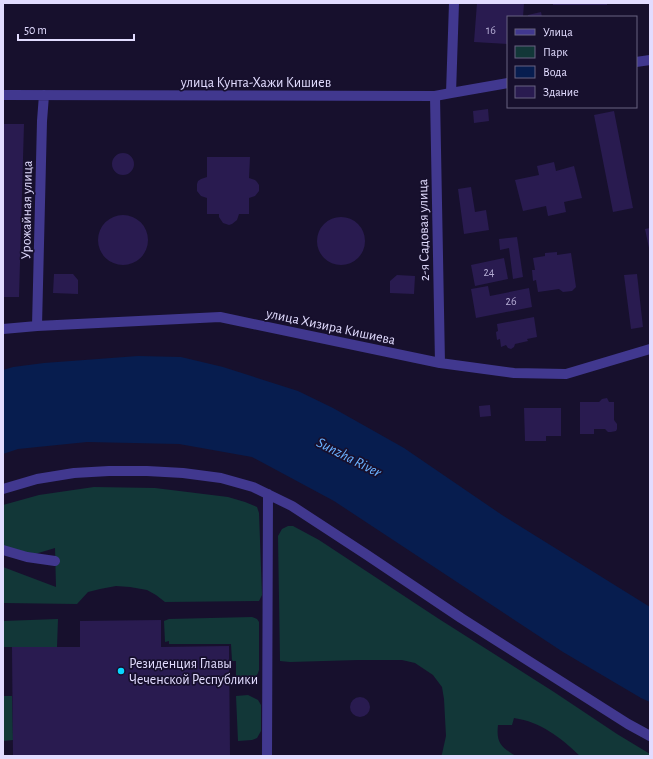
<svg xmlns="http://www.w3.org/2000/svg" width="653" height="759" viewBox="0 0 653 759" font-family="'Alegreya Sans',sans-serif">
<rect width="100%" height="100%" fill="#17102d"/>
<!-- green -->
<path fill="#123738" d="M 94,487 L 155,488 L 228,497 L 245,502 L 257,507 L 259,513 L 262,595 L 259,601 L 165,602 L 156,595 L 147,590 L 130,587 L 116,586 L 100,589 L 88,592 L 77,604 L 3,603 L 3,567 L 56,587 L 55,548 L 35,554 L 3,547 L 3,505 L 39,495 Z
M 288,526 L 293,526 L 319,540 L 439,619 L 554,692 L 617,734 L 650,754 L 650,756 L 580,756 C 560,737 541,722 514,718 L 512,725 L 498,725 C 496,743 501,747 516,756 L 441,756 L 442,754 L 446,736 L 444,699 L 442,687 L 433,675 L 415,663 L 402,660 L 358,660 L 290,662 L 280,661 L 278,536 L 282,529 Z
M 252,617 L 257,619 L 259,622 L 259,670 C 255,683 248,682 236,682 L 236,661 L 232,661 L 231,644 L 169,644 L 169,641 L 165,642 L 164,621 L 169,619 Z
M 58,619 L 57,647 L 3,647 L 3,621 Z
M 248,695 L 258,700 L 261,705 L 261,731 L 257,738 L 252,740 L 238,741 L 236,696 Z
M 3,696 L 12,696 L 13,740 L 3,741 Z"/>
<!-- water -->
<path fill="#071d4f" d="M 138,356 L 181,357 L 223,367 L 298,391 L 333,408 L 404,448 L 502,515 L 650,607 L 650,702 L 641,698 L 563,652 L 334,501 L 252,457 L 179,444 L 87,442 L 18,449 L 3,454 L 3,370 L 13,367 L 44,363 Z"/>
<!-- building -->
<path fill="#291b50" d="M 477,3 L 524,3 L 523,17 L 508,17 L 508,44 L 474,42 Z
M 553,3 L 607,3 L 607,5 L 553,5 Z
M 541,12 L 542,17 L 528,17 L 528,15 Z
M 488,109 L 489,121 L 474,123 L 473,111 Z
M 614,111 L 633,208 L 613,212 L 594,115 Z
M 3,124 L 24,124 L 19,297 L 3,297 Z
M112 164a11 11 0 1 1 22 0a11 11 0 1 1-22 0Z
M 207,157 L 250,157 L 249,178 L 255,180 L 257,182 L 259,185 L 259,191 L 255,196 L 249,198 L 249,214 L 239,214 L 237,220 L 232,224 L 229,225 L 223,223 L 219,217 L 219,214 L 207,214 L 207,198 L 201,196 L 197,191 L 197,184 L 198,181 L 201,179 L 207,177 Z
M 554,162 L 556,171 L 574,166 L 582,198 L 564,202 L 566,212 L 548,216 L 546,206 L 523,211 L 515,180 L 539,175 L 537,166 Z
M 471,187 L 475,212 L 486,210 L 489,230 L 464,234 L 458,189 Z
M98 240a25 25 0 1 1 50 0a25 25 0 1 1-50 0Z
M317 241a24 24 0 1 1 48 0a24 24 0 1 1-48 0Z
M 650,228 L 650,248 L 649,248 L 645,229 Z
M 517,237 L 523,277 L 513,279 L 509,248 L 500,250 L 499,239 Z
M 557,252 L 557,255 L 571,253 L 576,287 L 572,291 L 563,292 L 559,289 L 538,292 L 536,280 L 533,281 L 532,270 L 535,270 L 533,258 L 545,256 L 545,253 Z
M 504,258 L 508,279 L 475,286 L 471,265 Z
M 54,274 L 73,274 L 78,280 L 78,294 L 53,293 Z
M 637,274 L 643,327 L 631,329 L 624,275 Z
M 397,275 L 415,276 L 414,294 L 390,293 L 390,281 Z
M 488,286 L 490,296 L 529,288 L 532,307 L 476,318 L 471,289 Z
M 534,317 L 537,337 L 527,339 L 528,341 L 515,344 L 514,347 L 511,349 L 508,348 L 506,345 L 501,347 L 500,339 L 497,340 L 496,332 L 498,331 L 497,324 Z
M 607,398 L 609,402 L 614,402 L 614,420 L 617,424 L 617,429 L 616,431 L 611,432 L 608,432 L 605,429 L 594,429 L 594,434 L 580,434 L 580,402 L 599,402 L 602,399 Z
M 490,405 L 491,416 L 480,417 L 479,406 Z
M 524,408 L 561,408 L 561,436 L 546,436 L 546,441 L 525,441 Z
M 161,620 L 161,647 L 229,646 L 230,756 L 13,756 L 12,647 L 80,647 L 80,621 Z
M350 707a10 10 0 1 1 20 0a10 10 0 1 1-20 0Z"/>
<g fill="none" stroke-linecap="round" stroke-linejoin="round">
<!-- minor -->
<path stroke="#41388f" stroke-width="10" d="M 636,62 L 650,60
M 451,93 L 454,3
M 3,95 L 435,96 L 451,93 L 508,83
M 435,96 L 440,363
M 37,326 L 42,121 L 44,95
M 3,329 L 37,326 L 220,317 L 440,363 L 514,373 L 566,374 L 650,349
M 3,489 L 37,479 L 74,473 L 109,471 L 147,471 L 183,473 L 221,478 L 253,487 L 292,506 L 367,555 L 461,618 L 628,724 L 650,736
M 3,550 L 27,557 L 55,561
M 267,756 L 268,494"/>
</g>
<!-- markers -->
<circle fill="#08d8ff" stroke="#17102d" stroke-width="1.5" cx="121" cy="671" r="4"/>
<g text-anchor="middle" stroke-width="3.5" stroke-linejoin="round" paint-order="stroke">
<!-- number labels -->
<g font-size="12" fill="#b4acd3">
<text x="491" y="34">16</text>
<text x="489" y="276">24</text>
<text x="511" y="305">26</text>
</g>
<!-- street labels -->
<g font-size="14" fill="#e2dcff" stroke="#17102d">
<text x="256" y="87">улица Кунта-Хажи Кишиев</text>
<text transform="translate(26 210) rotate(-89)" y="5">Урожайная улица</text>
<text transform="translate(423 230) rotate(-91)" y="5">2-я Садовая улица</text>
<text transform="translate(331 326) rotate(12)" y="5">улица Хизира Кишиева</text>
</g>
<!-- poi labels -->
<g font-size="14" fill="#e2dcff" stroke="#17102d" text-anchor="start">
<text x="129" y="668">Резиденция Главы<tspan x="129" dy="16">Чеченской Республики</tspan></text>
</g>
<!-- water labels -->
<g font-size="15" font-style="italic" fill="#6ab1ff" stroke="#17102d">
<text transform="translate(349 457) rotate(27)" y="5">Sunzha River</text>
</g>
</g>
<!-- border -->
<rect width="653" height="759" fill="none" stroke="#e2dcff" stroke-width="8"/>
<!-- legend -->
<rect x="507" y="16" width="130" height="92" fill="#17102d" stroke="#686281"/>
<rect x="515" y="29" width="20" height="6" fill="#41388f" stroke="#686281"/>
<text x="543" y="36" font-size="12" fill="#e2dcff">Улица</text>
<rect x="515" y="46" width="20" height="12" fill="#123738" stroke="#686281"/>
<text x="543" y="56" font-size="12" fill="#e2dcff">Парк</text>
<rect x="515" y="66" width="20" height="12" fill="#071d4f" stroke="#686281"/>
<text x="543" y="76" font-size="12" fill="#e2dcff">Вода</text>
<rect x="515" y="86" width="20" height="12" fill="#291b50" stroke="#686281"/>
<text x="543" y="96" font-size="12" fill="#e2dcff">Здание</text>
<!-- scale -->
<path d="M18 34v6h116v-6" fill="none" stroke="#e2dcff" stroke-width="2"/>
<text x="24" y="34" font-size="12" fill="#e2dcff" stroke="#17102d" stroke-width="3" paint-order="stroke">50 m</text>
</svg>
